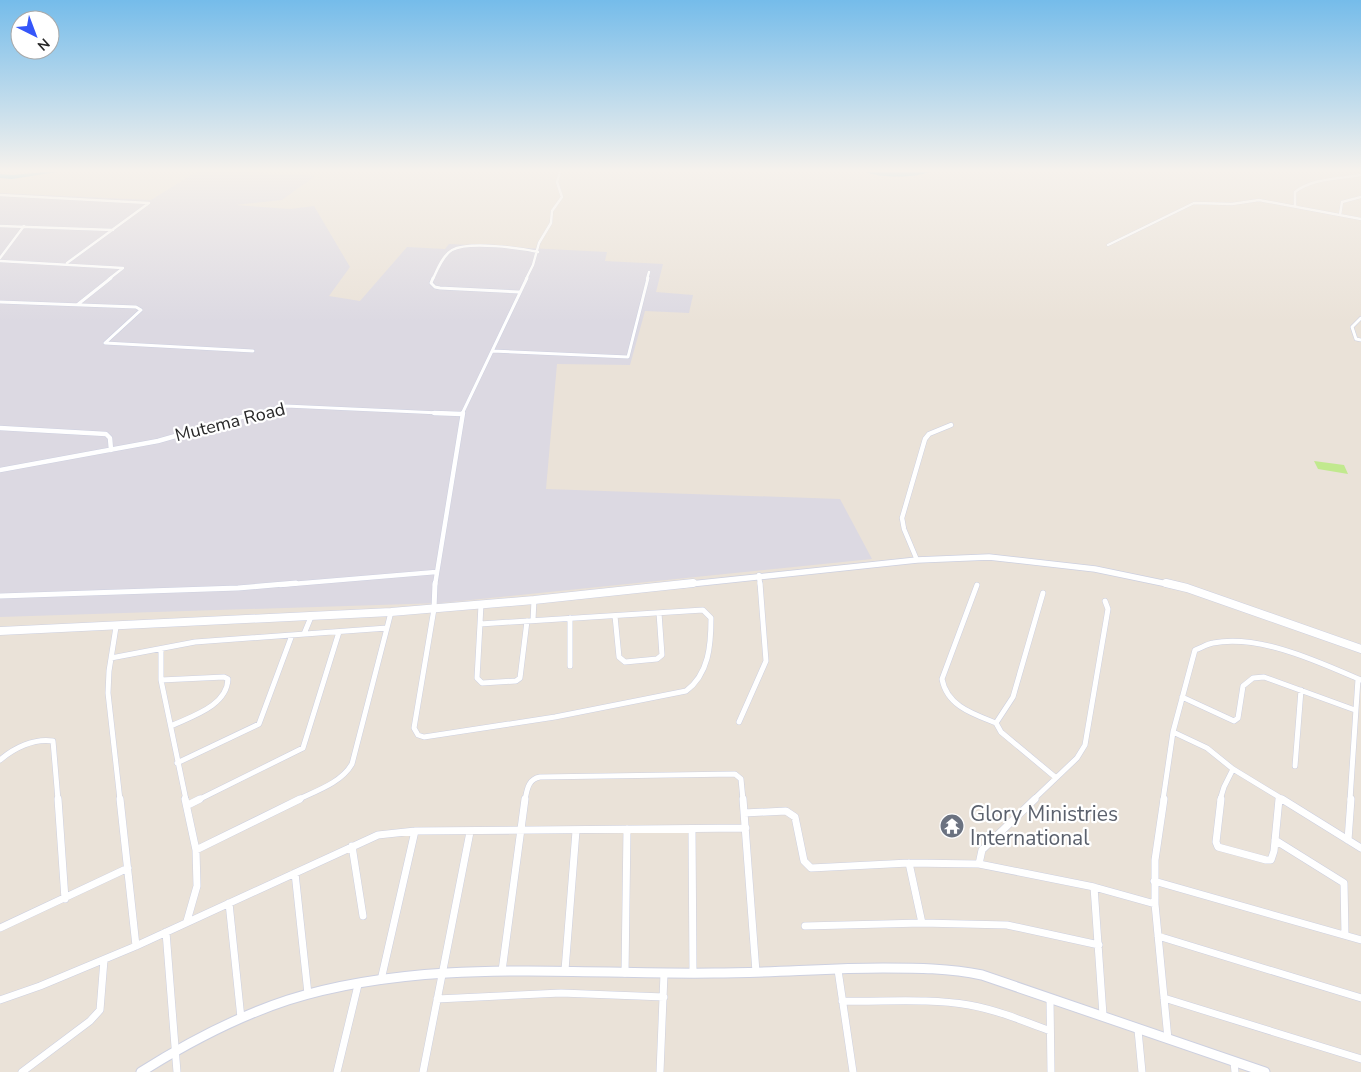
<svg xmlns="http://www.w3.org/2000/svg" width="1361" height="1072" viewBox="0 0 1361 1072" font-family="'Nunito Sans',sans-serif">
<rect width="100%" height="100%" fill="#eae2d8"/>
<!-- industrial -->
<path fill="#dcd9e2" d="M 196,172 L 251,172 L 315,176 L 282,200 L 235,205 L 290,209 L 314,206 L 350,267 L 329,296 L 360,301 L 407,247 L 445,249 L 449,244 L 607,252 L 605,261 L 663,264 L 656,292 L 693,295 L 689,313 L 645,311 L 630,365 L 557,364 L 546,489 L 840,499 L 872,559 L 441,603 L 0,617 L 0,193 L 151,200 Z"/>
<!-- pitch -->
<path fill="#c1e98e" d="M 1314,461 L 1344,465 L 1348,474 L 1318,469 Z"/>
<g fill="none" stroke-linecap="round" stroke-linejoin="round">
<!-- river -->
<path fill="#69c8ee" fill-rule="evenodd" d="M 45,172 L 57,172 L 12,179 L 0,178 L 0,174 L 12,175 Z
M 866,172 L 929,172 C 916,178 879,178 866,172 Z"/>
<defs>
<path id="street-far4" d="M 0,195 L 149,203
M 1295,206 L 1295,192 C 1313,178 1339,179 1361,175
M 1340,215 L 1342,202 L 1361,197
M 0,226 L 113,230
M 1108,245 L 1194,203 L 1232,204 L 1259,200 L 1361,219
M 0,258 L 24,226
M 0,261 L 123,268 L 109,279
M 67,263 L 149,203
M 433,279 C 437,270 443,255 452,250 C 469,241 520,248 538,252
M 526,279 L 533,265 L 539,243 L 551,223 L 552,211 L 562,197 L 557,182 L 560,172
M 647,279 L 649,272"/>
<path id="street-far3" d="M 433,278 L 431,283 L 435,287 L 440,288 L 519,292
M 0,302 L 136,307 L 141,310 L 105,343 L 253,351
M 77,305 L 111,278
M 1361,318 L 1352,327 L 1356,339 L 1361,340
M 492,351 L 628,357 L 648,278
M 252,414 L 286,406 L 462,414
M 462,414 L 527,278"/>
<path id="street-far2" d="M 434,413 L 462,414
M 0,428 L 106,434 L 110,438 L 111,450
M 0,470 L 158,441 L 256,413
M 917,560 L 904,529 L 902,518 L 925,439 L 929,434 L 951,425
M 759,575 L 760,585
M 280,585 L 436,572
M 435,585 L 463,413"/>
<path id="street-far1" d="M 435,583 L 434,609 L 414,728 L 418,735 L 424,737 L 555,717 L 686,691 C 709,674 711,645 711,618 L 703,610 L 480,624 L 481,604
M 977,585 L 942,679 C 947,706 973,714 996,723
M 1043,593 L 1013,697 L 996,723 L 1001,732 L 1055,777
M 0,596 L 238,588 L 296,583
M 615,616 L 619,657 L 625,662 L 657,659 L 662,655 L 659,613
M 570,618 L 570,666
M 533,620 L 534,600
M 480,624 L 477,678 L 482,683 L 516,681 L 520,678 L 527,621
M 116,627 L 109,671 L 108,693 L 120,800
M 304,634 L 311,617
M 161,650 L 161,680 L 186,800
M 111,658 L 195,642 L 387,628 L 391,612
M 161,680 L 224,677 L 228,679 C 227,706 192,716 171,726
M 1182,697 L 1234,721 L 1238,718 L 1243,686 L 1253,678 L 1264,677 L 1355,710
M 739,722 L 766,661 L 760,583
M 1173,732 L 1207,748 L 1233,769 L 1284,800
M 0,760 C 14,748 34,738 53,741 L 58,800
M 177,763 L 259,724 L 292,635
M 1295,766 L 1301,690
M 198,800 L 303,748 L 339,632
M 297,800 C 316,791 341,783 352,764 L 387,628
M 525,800 C 527,790 528,779 540,777 L 735,774 L 741,779 L 743,800
M 1033,800 L 1077,758 L 1085,745 L 1108,609 L 1105,601
M 1163,800 L 1173,732 L 1195,650 C 1201,648 1207,644 1213,643 C 1260,634 1319,662 1361,680
M 1220,800 L 1224,787 L 1233,769
M 1279,800 L 1279,798
M 1350,800 L 1358,679"/>
<path id="street" d="M 58,799 L 65,899
M 120,799 L 136,946
M 185,799 L 196,850 L 197,886 L 187,921
M 743,799 L 756,972
M 1164,799 L 1155,860 L 1155,904 L 1168,1039
M 1221,799 L 1216,842 L 1218,847 L 1266,860 L 1271,860 L 1274,851 L 1279,799
M 1282,799 L 1361,848
M 188,805 L 200,799
M 744,813 L 786,811 L 795,817 L 804,861 L 811,868 L 909,863 L 979,864 L 1094,887 L 1155,904
M 692,830 L 693,973
M 1275,840 L 1344,883 L 1345,935
M 1348,840 L 1351,799
M 352,846 L 363,916
M 196,850 L 300,799
M 909,863 L 922,923
M 979,864 L 982,850 L 1035,799
M 295,873 L 308,994
M 1154,881 L 1361,940
M 1094,887 L 1103,1015
M 229,903 L 241,1018
M 805,926 L 922,923 L 1007,925 L 1099,945
M 0,928 L 128,868
M 166,932 L 177,1072
M 1158,936 L 1361,998
M 565,970 L 576,831
M 838,970 L 853,1072
M 502,971 L 525,799
M 625,973 L 627,829
M 381,980 L 415,831
M 1164,998 L 1361,1059
M 437,999 L 561,993 L 664,997
M 1050,999 L 1051,1072
M 0,1000 L 40,986 L 136,946 L 378,835 L 415,831 L 746,828
M 842,1001 C 884,1002 928,998 969,1005 C 997,1010 1024,1021 1050,1031
M 1138,1030 L 1142,1072
M 1234,1062 L 1235,1072
M 22,1072 L 90,1021 L 100,1010 L 104,960
M 337,1072 L 358,985
M 423,1072 L 470,832
M 660,1072 L 664,974"/>
<path id="secondary-far2" d="M 681,585 L 917,560 L 989,557 L 1095,569 L 1172,585"/>
<path id="secondary-far1" d="M 1166,583 L 1187,588 L 1361,649
M 0,631 L 391,612 L 534,600 L 693,583"/>
<path id="secondary" d="M 141,1072 C 187,1043 236,1017 288,1000 C 425,957 574,975 714,973 C 771,973 827,968 883,968 C 916,968 949,968 982,975 L 1265,1072"/>
</defs>
<!-- street-far4 casing -->
<use href="#street-far4" stroke="#cdd0e0" stroke-width="3"/>
<!-- street-far3 casing -->
<use href="#street-far3" stroke="#cdd0e0" stroke-width="4"/>
<!-- street-far2 casing -->
<use href="#street-far2" stroke="#cdd0e0" stroke-width="5.5"/>
<!-- street-far1 casing -->
<use href="#street-far1" stroke="#cdd0e0" stroke-width="6"/>
<!-- street casing -->
<use href="#street" stroke="#cdd0e0" stroke-width="8"/>
<!-- secondary-far2 casing -->
<use href="#secondary-far2" stroke="#cdd0e0" stroke-width="7"/>
<!-- secondary-far1 casing -->
<use href="#secondary-far1" stroke="#cdd0e0" stroke-width="9"/>
<!-- secondary casing -->
<use href="#secondary" stroke="#cdd0e0" stroke-width="11"/>
<!-- street-far4 -->
<use href="#street-far4" stroke="#fff" stroke-width="2.5"/>
<!-- street-far3 -->
<use href="#street-far3" stroke="#fff" stroke-width="3"/>
<!-- street-far2 -->
<use href="#street-far2" stroke="#fff" stroke-width="4.5"/>
<!-- street-far1 -->
<use href="#street-far1" stroke="#fff" stroke-width="5"/>
<!-- street -->
<use href="#street" stroke="#fff" stroke-width="7"/>
<!-- secondary-far2 -->
<use href="#secondary-far2" stroke="#fff" stroke-width="5.5"/>
<!-- secondary-far1 -->
<use href="#secondary-far1" stroke="#fff" stroke-width="8"/>
<!-- secondary -->
<use href="#secondary" stroke="#fff" stroke-width="9"/>
</g>
<!-- sky -->
<linearGradient id="sky" x2="0" y2="1"><stop stop-color="#75bcea"/><stop offset="0.53" stop-color="#f6f2ed"/><stop offset="1" stop-color="#f6f2ed" stop-opacity="0"/></linearGradient>
<rect width="1361" height="322" fill="url(#sky)"/>
<!-- icons -->
<defs>
<symbol id="temple-disc" viewBox="-11 -11 22 22"><circle r="9.5" fill="#6b7280" stroke="#fff"/><path d="M0-6L5-2H3V0L6.5 2.5H4V6H1.5V3h-3V6H-4V2.5H-6.5L-3 0V-2H-5Z" fill="#fff"/></symbol>
</defs>
<g fill-rule="evenodd">
<use href="#temple-disc" x="938" y="812" width="28" height="28"/>
</g>
<g text-anchor="middle" stroke-width="4.5" stroke-linejoin="round" paint-order="stroke">
<!-- street labels -->
<g font-size="18" fill="#272727" stroke="#fff">
<text transform="translate(230 422) rotate(-14)" y="6">Mutema Road</text>
</g>
<!-- near-worship labels -->
<g font-size="21" fill="#5b616d" stroke="#fff" text-anchor="start">
<text x="970" y="821">Glory Ministries<tspan x="970" dy="24">International</tspan></text>
</g>
</g>
<!-- north arrow -->
<g transform="translate(35 35) rotate(138)"><circle r="24" fill="#ffffff" stroke="#a9a9a9"/>
<path d="M0-4L9 19L0 12L-9 19Z" fill="#3556fa"/>
<text y="-8" font-size="14" font-weight="bold" text-anchor="middle" fill="#272727">N</text>
</g>
</svg>
